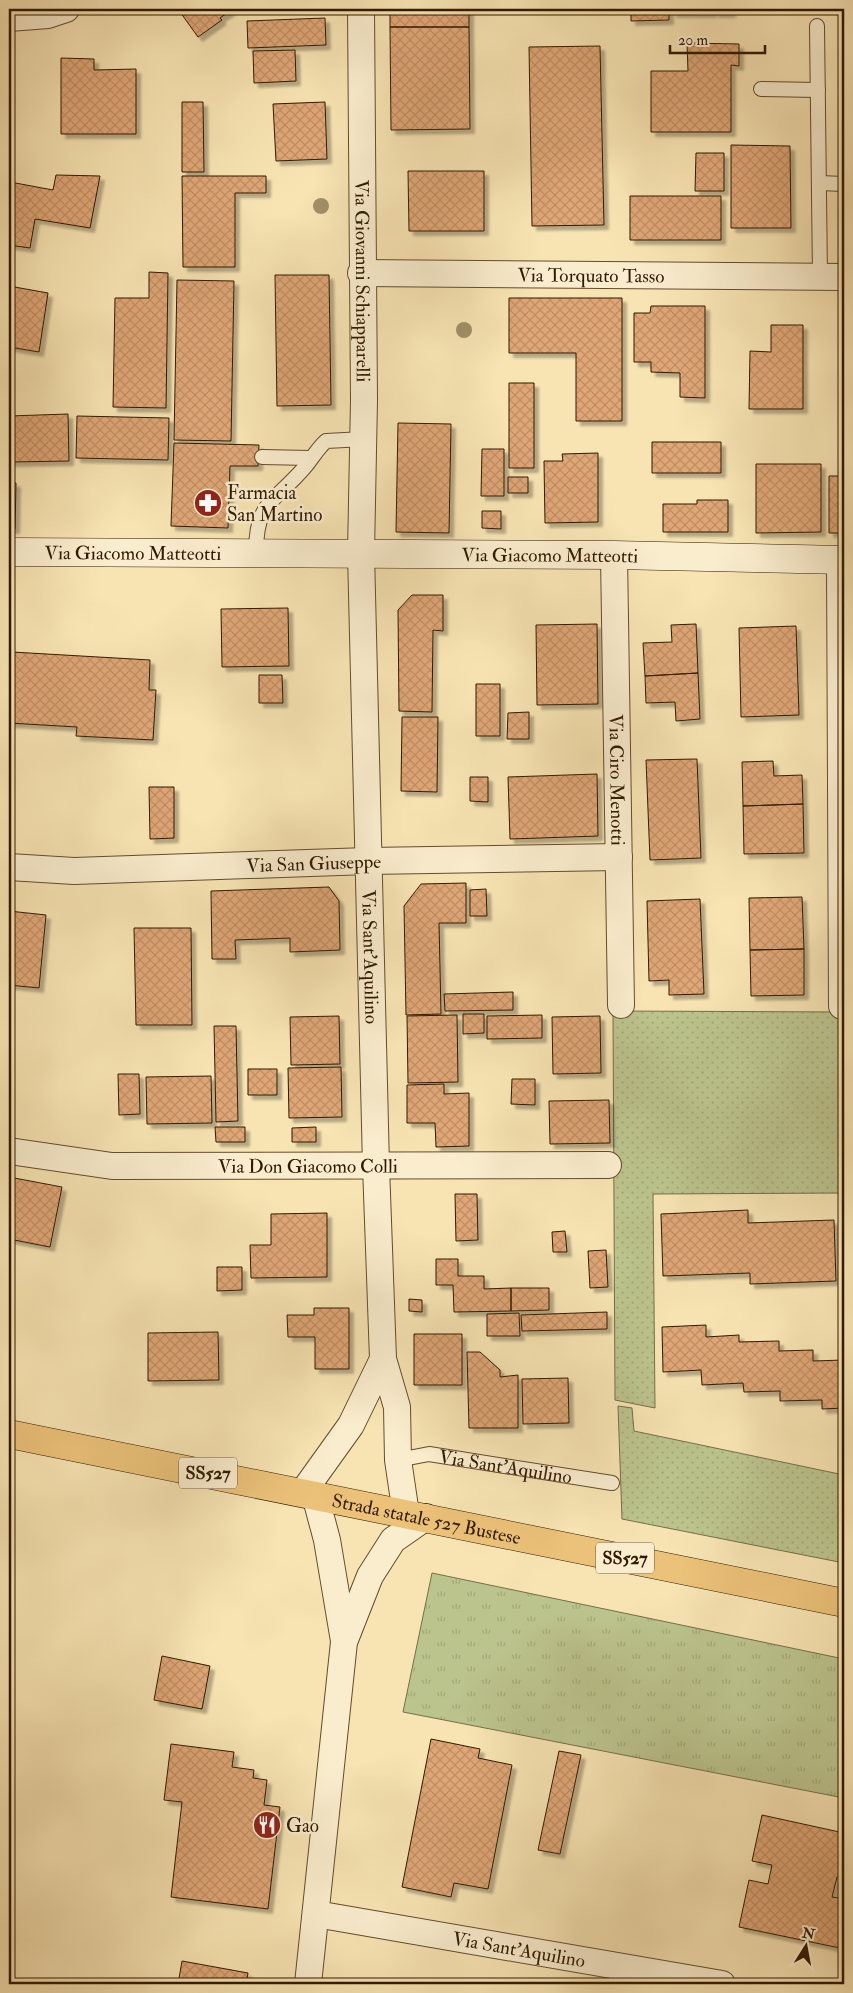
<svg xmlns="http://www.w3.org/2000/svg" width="853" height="1993" viewBox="0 0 853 1993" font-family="'IM FELL Double Pica',serif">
<defs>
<pattern id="park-tufts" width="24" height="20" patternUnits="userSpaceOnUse" patternTransform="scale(1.25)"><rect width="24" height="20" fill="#bcc48e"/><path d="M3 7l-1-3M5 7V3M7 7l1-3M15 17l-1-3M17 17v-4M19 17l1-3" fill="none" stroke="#a2a879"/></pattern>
<pattern id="garden-dots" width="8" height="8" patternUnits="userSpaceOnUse" patternTransform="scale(1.25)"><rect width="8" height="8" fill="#bcc48e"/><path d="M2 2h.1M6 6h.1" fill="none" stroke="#a2a879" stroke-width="1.8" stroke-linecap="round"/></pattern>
<pattern id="building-cross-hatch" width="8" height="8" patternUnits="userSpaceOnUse" patternTransform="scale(1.25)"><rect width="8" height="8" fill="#dfa676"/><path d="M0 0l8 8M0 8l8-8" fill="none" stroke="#c08e64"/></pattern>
<filter id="shadow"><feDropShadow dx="4.5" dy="4.5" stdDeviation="1" flood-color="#0004"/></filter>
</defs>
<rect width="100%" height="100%" fill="#f8e4b3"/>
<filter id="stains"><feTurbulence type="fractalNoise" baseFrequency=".004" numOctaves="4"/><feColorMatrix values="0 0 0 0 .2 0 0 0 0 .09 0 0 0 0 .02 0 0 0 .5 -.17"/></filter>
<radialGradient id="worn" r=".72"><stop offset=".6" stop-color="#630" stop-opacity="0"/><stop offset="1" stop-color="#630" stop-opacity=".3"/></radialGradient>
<!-- park -->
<path fill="url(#park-tufts)" stroke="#766e48" d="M 432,1573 L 844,1659 L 844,1798 L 403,1712 Z"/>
<!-- garden -->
<path fill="url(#garden-dots)" stroke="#766e48" d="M 613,1011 L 844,1012 L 844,1193 L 653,1194 L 655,1408 L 615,1400 Z
M 618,1406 L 632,1408 L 634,1431 L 844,1475 L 844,1563 L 622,1519 Z"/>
<!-- building -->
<path fill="url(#building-cross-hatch)" stroke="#301901" filter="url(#shadow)" d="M 178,9 L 233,9 L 220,18 L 222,20 L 198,37 Z
M 390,9 L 469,9 L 469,27 L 390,27 Z
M 631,9 L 669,9 L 669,20 L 631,21 Z
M 672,9 L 712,9 L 712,13 L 672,13 Z
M 714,9 L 731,9 L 731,13 L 714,13 Z
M 325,18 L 326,45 L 248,48 L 247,21 Z
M 839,18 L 844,18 L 844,58 L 839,58 Z
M 390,27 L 469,27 L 470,129 L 391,130 Z
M 687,43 L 739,44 L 739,66 L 731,65 L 731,132 L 651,132 L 651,71 L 688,71 Z
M 600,46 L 604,225 L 532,226 L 529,47 Z
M 295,50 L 296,81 L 254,83 L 253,51 Z
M 61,58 L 94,59 L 94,70 L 136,69 L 136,134 L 61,134 Z
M 182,102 L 203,102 L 204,172 L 182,172 Z
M 325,102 L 327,159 L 276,161 L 273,104 Z
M 731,145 L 790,146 L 791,228 L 731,228 Z
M 696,153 L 724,153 L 724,191 L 695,191 Z
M 408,171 L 484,171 L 484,231 L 409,231 Z
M 56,175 L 100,176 L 90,228 L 35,219 L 30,248 L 9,245 L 10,182 L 53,190 Z
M 182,176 L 266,176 L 266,193 L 235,193 L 235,267 L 183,267 Z
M 630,196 L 721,196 L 721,240 L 630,240 Z
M 149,272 L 168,273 L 166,408 L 113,407 L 115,298 L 149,298 Z
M 275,275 L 329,275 L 331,405 L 277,406 Z
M 177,280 L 234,281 L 231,441 L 174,440 Z
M 9,286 L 48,293 L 39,352 L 9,347 Z
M 509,298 L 622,298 L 622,421 L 576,421 L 576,353 L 509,353 Z
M 839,303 L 844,303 L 844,323 L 839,323 Z
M 651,306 L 705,306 L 705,398 L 680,397 L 680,373 L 651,372 L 651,362 L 634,362 L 634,313 L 650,313 Z
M 771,325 L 803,325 L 803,409 L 749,409 L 750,351 L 771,352 Z
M 509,383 L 534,383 L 534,468 L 509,468 Z
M 68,414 L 69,461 L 9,462 L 9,416 Z
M 77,416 L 169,418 L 168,460 L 76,458 Z
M 398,423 L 451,424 L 449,533 L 396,532 Z
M 652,442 L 721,442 L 721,473 L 652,473 Z
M 174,443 L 259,445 L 258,466 L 230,466 L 228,528 L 171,526 Z
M 482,449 L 504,449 L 504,496 L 481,496 Z
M 598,453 L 598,522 L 545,523 L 544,461 L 563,461 L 562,454 Z
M 756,464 L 821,464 L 821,532 L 756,533 Z
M 829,476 L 844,476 L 844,533 L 829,533 Z
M 508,477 L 528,477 L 528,493 L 508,493 Z
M 9,482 L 16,483 L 15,529 L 9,529 Z
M 697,500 L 728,500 L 728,532 L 663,532 L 663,504 L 697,504 Z
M 482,511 L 501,511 L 501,529 L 482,528 Z
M 412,595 L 443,595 L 443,631 L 433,630 L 432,712 L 399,711 L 398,610 Z
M 288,608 L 289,666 L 222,667 L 221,609 Z
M 597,624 L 598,704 L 537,705 L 536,625 Z
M 696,624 L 698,673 L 645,676 L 643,643 L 672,642 L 671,625 Z
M 796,626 L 799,715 L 741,717 L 739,628 Z
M 12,652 L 150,660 L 149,690 L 156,690 L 153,740 L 76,736 L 77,727 L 9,723 Z
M 698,673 L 700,719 L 676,721 L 675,702 L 646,703 L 645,676 Z
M 259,675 L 282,675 L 283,703 L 259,703 Z
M 476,684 L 500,684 L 500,736 L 476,736 Z
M 529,712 L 529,739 L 507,739 L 508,713 Z
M 402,717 L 438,717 L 437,792 L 401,791 Z
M 697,759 L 701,858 L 650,860 L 646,760 Z
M 773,761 L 774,776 L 802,775 L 803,804 L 743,806 L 742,762 Z
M 597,774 L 598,836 L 510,839 L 508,777 Z
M 470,777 L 488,777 L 488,802 L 470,801 Z
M 149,787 L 174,787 L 174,838 L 150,839 Z
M 803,804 L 804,853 L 744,854 L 743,806 Z
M 466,883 L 466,923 L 439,923 L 441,1014 L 406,1015 L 404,906 L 421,884 Z
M 329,887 L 339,901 L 340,950 L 290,952 L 290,938 L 235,940 L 236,959 L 212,959 L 211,891 Z
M 486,889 L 487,916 L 470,916 L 470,890 Z
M 802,897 L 804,949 L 750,950 L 749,898 Z
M 700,899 L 704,994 L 669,995 L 669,980 L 649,981 L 647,901 Z
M 9,911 L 46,915 L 39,988 L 9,985 Z
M 134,928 L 191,928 L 192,1025 L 136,1025 Z
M 804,949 L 804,995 L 751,996 L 750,950 Z
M 513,992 L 513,1010 L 445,1011 L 444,994 Z
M 463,1014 L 484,1014 L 484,1033 L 463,1034 Z
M 457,1015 L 458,1082 L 408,1083 L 407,1016 Z
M 542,1015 L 542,1038 L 487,1039 L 487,1016 Z
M 339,1016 L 340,1064 L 291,1065 L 290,1017 Z
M 600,1016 L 601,1073 L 553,1074 L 552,1017 Z
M 214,1026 L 236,1026 L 238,1121 L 216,1122 Z
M 341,1067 L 342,1117 L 289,1118 L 288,1068 Z
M 248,1069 L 277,1069 L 277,1095 L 248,1095 Z
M 118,1074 L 139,1074 L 140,1114 L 119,1115 Z
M 211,1076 L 212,1123 L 147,1124 L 146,1077 Z
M 512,1079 L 535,1079 L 535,1105 L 511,1104 Z
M 444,1084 L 444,1094 L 469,1093 L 469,1146 L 436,1147 L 435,1123 L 407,1123 L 407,1085 Z
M 609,1100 L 610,1143 L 550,1144 L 549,1101 Z
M 215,1127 L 245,1127 L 245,1142 L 216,1142 Z
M 316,1127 L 316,1142 L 292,1142 L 292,1128 Z
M 9,1177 L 62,1187 L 50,1247 L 9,1239 Z
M 455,1194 L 477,1194 L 478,1240 L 456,1241 Z
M 748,1210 L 748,1223 L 834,1220 L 836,1281 L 750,1284 L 750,1273 L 663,1276 L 661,1214 Z
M 327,1213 L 327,1277 L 251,1278 L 250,1245 L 271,1245 L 271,1214 Z
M 565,1231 L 567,1252 L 553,1252 L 552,1232 Z
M 606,1250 L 608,1287 L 590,1288 L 588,1251 Z
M 436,1259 L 458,1259 L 458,1276 L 484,1276 L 484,1289 L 511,1288 L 511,1311 L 454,1312 L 453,1285 L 436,1285 Z
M 217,1267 L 242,1267 L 242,1290 L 217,1291 Z
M 511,1288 L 549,1288 L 549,1310 L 511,1311 Z
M 409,1299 L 422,1300 L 422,1312 L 409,1311 Z
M 314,1308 L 349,1308 L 349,1369 L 315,1369 L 315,1337 L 288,1337 L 287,1315 L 314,1315 Z
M 607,1312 L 607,1329 L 522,1331 L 521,1315 Z
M 519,1313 L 520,1336 L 487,1336 L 487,1314 Z
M 706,1325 L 706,1337 L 739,1335 L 739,1342 L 779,1341 L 779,1351 L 813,1350 L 813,1361 L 844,1360 L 844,1408 L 822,1409 L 822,1400 L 780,1401 L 780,1391 L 744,1392 L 743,1383 L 702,1385 L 701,1370 L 663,1372 L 662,1327 Z
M 218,1332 L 219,1380 L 148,1381 L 148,1333 Z
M 414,1334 L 462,1334 L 462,1385 L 414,1385 Z
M 467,1352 L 480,1352 L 500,1370 L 500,1377 L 518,1375 L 518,1428 L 469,1428 Z
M 568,1378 L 569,1423 L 523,1424 L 522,1379 Z
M 162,1656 L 210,1666 L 202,1709 L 154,1700 Z
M 431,1739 L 480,1749 L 478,1758 L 512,1765 L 488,1889 L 454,1883 L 451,1897 L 402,1887 Z
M 171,1744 L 234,1752 L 232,1767 L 254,1770 L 253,1778 L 267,1780 L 264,1805 L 280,1807 L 268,1909 L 171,1897 L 182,1802 L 164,1800 Z
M 559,1751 L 581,1755 L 560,1854 L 538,1850 Z
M 762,1815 L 844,1833 L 844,1878 L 837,1877 L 832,1897 L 844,1899 L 844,1927 L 840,1948 L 739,1927 L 749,1880 L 768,1884 L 772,1865 L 752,1861 Z
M 182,1961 L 248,1973 L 246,1984 L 178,1984 Z"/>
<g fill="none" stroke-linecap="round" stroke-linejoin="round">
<defs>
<g id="lane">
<path d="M 817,26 L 820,277"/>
<path d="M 761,89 L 818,90"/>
<path d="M 819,183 L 844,184"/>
<path d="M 262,457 L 310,458"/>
<path d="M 256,552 C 256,501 275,502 304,468 C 312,459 317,449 326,441 L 364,439"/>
<path id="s1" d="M 398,1460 L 429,1454 L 612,1483"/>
</g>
<g id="street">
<path id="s2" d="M 361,9 L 364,400 L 361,553 L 376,1166 L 383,1359 L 397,1407 L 398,1460 L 406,1514"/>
<path d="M 9,18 L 48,15 L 66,9"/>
<path id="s3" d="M 361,273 L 844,277"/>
<path id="s4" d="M 614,555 L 621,1005"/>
<path d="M 840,560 L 842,1006"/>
<path id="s5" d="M 9,867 L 74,871 L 368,861 L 619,857"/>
<path id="s6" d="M 9,1151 L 112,1166 L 608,1165"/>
<path d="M 303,1492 L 351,1425 L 383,1359"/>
<path d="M 315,1495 L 327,1540 L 344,1641"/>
<path id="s7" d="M 316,1914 L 722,1984"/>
<path d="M 308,1984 L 344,1642 L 370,1576 L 393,1540 L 426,1517"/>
</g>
<g id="secondary">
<path id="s8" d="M 9,552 L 614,555 L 844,560"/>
</g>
<g id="primary">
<path id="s9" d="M 9,1434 L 844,1603"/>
</g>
</defs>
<!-- lane casing -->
<use href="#lane" stroke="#624c2e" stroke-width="16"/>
<!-- street casing -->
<use href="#street" stroke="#624c2e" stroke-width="28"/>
<!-- secondary casing -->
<use href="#secondary" stroke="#301901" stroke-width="29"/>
<!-- primary casing -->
<use href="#primary" stroke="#301901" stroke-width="29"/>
<!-- lane -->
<use href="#lane" stroke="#faedce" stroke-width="14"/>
<!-- street -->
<use href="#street" stroke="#faedce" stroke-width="26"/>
<!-- secondary -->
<use href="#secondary" stroke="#faedce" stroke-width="28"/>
<!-- primary -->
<use href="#primary" stroke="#ecc27a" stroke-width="28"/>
</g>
<!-- trees -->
<g fill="#a19068">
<circle cx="321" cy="206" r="8"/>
<circle cx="464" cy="330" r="8"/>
</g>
<!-- icons -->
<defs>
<symbol id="pharmacy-disc" viewBox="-11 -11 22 22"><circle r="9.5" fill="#8f2418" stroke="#faedce"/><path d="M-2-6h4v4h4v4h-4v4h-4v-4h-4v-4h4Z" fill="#fff"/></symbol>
<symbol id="restaurant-disc" viewBox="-11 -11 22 22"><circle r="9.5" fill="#8f2418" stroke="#faedce"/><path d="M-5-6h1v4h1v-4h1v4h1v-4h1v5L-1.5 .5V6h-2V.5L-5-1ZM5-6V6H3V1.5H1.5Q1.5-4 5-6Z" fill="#fff"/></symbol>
</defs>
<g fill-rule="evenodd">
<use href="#pharmacy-disc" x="192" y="487" width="32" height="32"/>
<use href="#restaurant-disc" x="251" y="1809" width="32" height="32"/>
</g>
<g text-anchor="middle" stroke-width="5" stroke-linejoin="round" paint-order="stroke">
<!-- shield labels -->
<g fill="#faedce" stroke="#6d593e" stroke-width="1">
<rect x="179" y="1457.5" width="58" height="31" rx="4"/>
<rect x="596" y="1542.5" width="58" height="31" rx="4"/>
</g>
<g font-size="18" font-weight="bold" fill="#301901">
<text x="208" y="1479">SS527</text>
<text x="625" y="1564">SS527</text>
</g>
<!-- street labels -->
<g font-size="19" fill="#301901" stroke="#faedce">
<text dy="7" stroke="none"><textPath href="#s3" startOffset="230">Via Torquato Tasso</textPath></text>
<text dy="7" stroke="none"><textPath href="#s2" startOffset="272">Via Giovanni Schiapparelli</textPath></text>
<text dy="7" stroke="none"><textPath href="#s8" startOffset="124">Via Giacomo Matteotti</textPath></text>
<text dy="7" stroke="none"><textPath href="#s8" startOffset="541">Via Giacomo Matteotti</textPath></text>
<text dy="7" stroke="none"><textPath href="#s4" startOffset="225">Via Ciro Menotti</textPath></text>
<text dy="7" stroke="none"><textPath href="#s5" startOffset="305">Via San Giuseppe</textPath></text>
<text dy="7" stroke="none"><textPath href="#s2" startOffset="948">Via Sant'Aquilino</textPath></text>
<text dy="7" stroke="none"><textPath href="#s6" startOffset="300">Via Don Giacomo Colli</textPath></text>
<text dy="7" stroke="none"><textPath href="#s1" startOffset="109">Via Sant'Aquilino</textPath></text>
<text dy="7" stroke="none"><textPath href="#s9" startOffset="426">Strada statale 527 Bustese</textPath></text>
<text dy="7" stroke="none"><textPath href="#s7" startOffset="206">Via Sant'Aquilino</textPath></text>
</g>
<!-- poi labels -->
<g font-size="19" fill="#301901" stroke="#faedce" text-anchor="start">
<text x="227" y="499">Farmacia<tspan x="227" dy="22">San Martino</tspan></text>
<text x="286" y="1832">Gao</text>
</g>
</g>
<!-- margin -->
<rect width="853" height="1993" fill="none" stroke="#f8e4b3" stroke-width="30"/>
<rect x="10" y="10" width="833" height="1973" fill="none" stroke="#301901" stroke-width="2.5"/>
<rect x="15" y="15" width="823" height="1963" fill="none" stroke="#301901"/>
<!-- north arrow -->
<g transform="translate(806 1946) rotate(11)" stroke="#faedce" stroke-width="4" paint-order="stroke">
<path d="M0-4L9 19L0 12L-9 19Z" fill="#301901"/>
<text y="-8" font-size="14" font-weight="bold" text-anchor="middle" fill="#301901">N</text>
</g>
<!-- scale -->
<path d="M670 45v8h95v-8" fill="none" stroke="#301901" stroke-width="2.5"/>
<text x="678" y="45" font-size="15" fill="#301901" stroke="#faedce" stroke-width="4" paint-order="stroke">20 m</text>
<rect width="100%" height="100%" filter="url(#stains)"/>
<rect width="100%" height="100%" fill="url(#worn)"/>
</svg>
